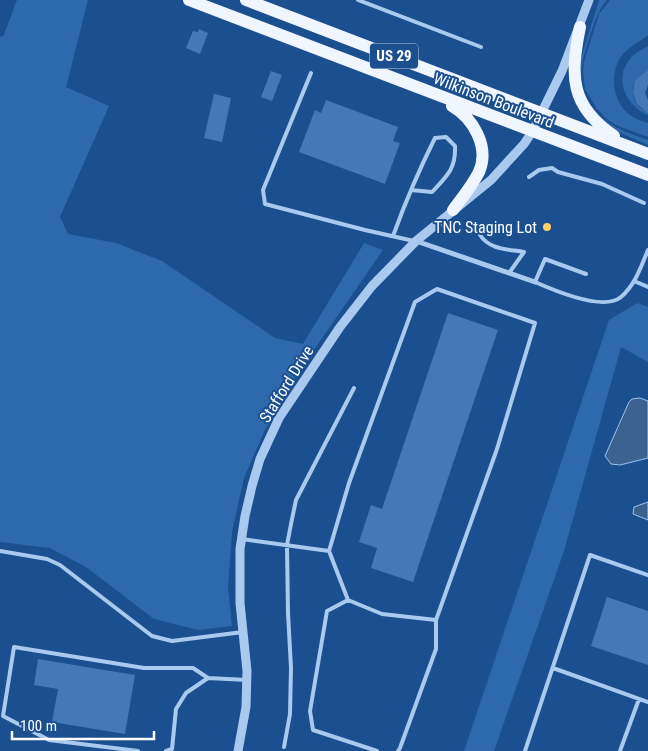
<svg xmlns="http://www.w3.org/2000/svg" width="648" height="751" viewBox="0 0 648 751" font-family="'Roboto Condensed',sans-serif">
<rect width="100%" height="100%" fill="#1b4f8f"/>
<!-- green -->
<path fill="#2e69ad" d="M 17,0 L 88,0 L 66,87 L 109,106 L 60,217 L 68,234 L 116,243 L 162,261 L 275,338 L 303,344 L 364,243 L 383,250 L 298,373 L 264,432 L 244,478 L 232,532 L 228,588 L 232,626 L 198,630 L 154,619 L 86,567 L 50,548 L 0,542 L 0,36 L 3,37 Z
M 599,0 L 607,0 C 597,12 594,24 589,39 C 582,61 575,82 590,103 L 586,102 L 580,83 L 581,58 Z
M 610,0 L 648,0 L 648,35 C 640,42 630,46 623,54 C 608,73 612,104 633,117 C 638,120 643,121 648,123 L 648,137 L 618,126 L 608,120 L 597,109 L 585,89 L 583,72 L 584,62 L 599,14 Z
M 648,46 L 648,71 C 628,79 628,104 648,112 L 648,115 C 626,106 614,80 629,60 C 634,53 641,50 648,46 Z
M 591,105 C 605,126 626,132 648,140 L 648,145 L 612,129 L 590,109 Z
M 637,303 L 648,307 L 648,362 L 621,347 L 564,551 L 494,751 L 464,751 L 609,320 Z"/>
<!-- water -->
<path fill="#3c6290" stroke="#9cc4f0" d="M 640,398 L 648,401 L 648,458 L 620,465 L 611,464 L 605,456 L 629,402 L 632,399 Z
M 648,502 L 648,520 L 633,514 L 634,507 Z"/>
<!-- building -->
<path fill="#4478b7" d="M 199,29 L 208,33 L 200,54 L 186,48 L 193,31 L 198,32 Z
M 648,70 L 648,85 L 645,93 L 648,100 L 648,113 L 637,104 L 633,93 L 635,81 L 641,75 Z
M 271,71 L 282,75 L 272,101 L 261,97 Z
M 214,94 L 231,98 L 222,142 L 204,138 Z
M 326,100 L 398,127 L 393,141 L 400,143 L 385,184 L 299,152 L 315,110 L 321,113 Z
M 448,313 L 498,330 L 413,582 L 371,568 L 377,548 L 359,542 L 371,505 L 382,509 Z
M 607,597 L 648,611 L 648,665 L 591,646 Z
M 38,659 L 135,675 L 125,734 L 52,722 L 58,689 L 34,685 Z"/>
<g fill="none" stroke-linecap="round" stroke-linejoin="round">
<!-- service -->
<path stroke="#a9c9ee" stroke-width="4" d="M 358,0 L 481,47
M 311,73 L 263,190 L 265,204 L 365,230 L 414,241
M 529,177 L 539,170 L 552,168 L 558,172 L 602,184 L 644,203
M 480,235 C 490,250 507,249 524,252 L 509,273
M 393,236 C 405,203 419,170 435,138 L 446,137 L 455,146 C 456,169 447,176 432,192 L 411,190
M 586,274 L 545,259 L 535,282 C 553,290 603,312 621,297 C 635,285 641,267 648,250
M 634,281 L 648,287
M 242,539 L 329,551 L 349,483 L 415,302 L 437,289 L 535,323 L 497,449 L 436,620 L 382,614 L 348,600 L 329,551
M 0,551 L 47,559 L 60,565 L 152,636 L 172,641 L 243,632
M 348,600 L 327,611 L 310,711 L 313,730 L 377,751
M 553,668 L 648,702
M 284,747 L 290,714 L 291,668 L 288,613 L 287,545 L 291,524 L 296,500 L 354,388
M 138,751 L 49,740 L 3,716 L 14,647 L 144,668 L 193,668 L 208,678
M 166,751 L 172,749 L 176,709 L 186,693 L 208,678 L 247,680
M 398,751 L 400,748 L 436,649 L 436,620
M 525,751 L 590,555 L 648,575
M 620,751 L 639,699"/>
<!-- minor -->
<path stroke="#a9c9ee" stroke-width="5" d="M 416,241 L 535,282"/>
<!-- tertiary -->
<path stroke="#a9c9ee" stroke-width="9" d="M 238,751 L 246,707 L 247,671 L 240,603 L 240,549 L 245,516 L 252,486 L 260,459 L 279,418 L 340,327 L 372,286 L 416,241 L 491,180 L 524,144 L 532,132 L 562,71 L 589,0"/>
<!-- primary -->
<path stroke="#f0f6ff" stroke-width="12" d="M 189,0 L 648,175
M 246,0 L 648,154
M 580,27 C 570,76 570,106 614,136
M 452,106 C 473,118 490,147 479,172 C 472,186 462,198 453,210"/>
</g>
<!-- markers -->
<circle fill="#ffd166" stroke="#1b4f8f" stroke-width="2" cx="547" cy="227" r="5"/>
<g text-anchor="middle" stroke-width="4" stroke-linejoin="round" paint-order="stroke">
<!-- shield labels -->
<rect fill="#1b4f8f" stroke="#bbcadd" stroke-width="1" x="370" y="43.5" width="48" height="25" rx="4"/>
<g font-size="15" font-weight="bold" fill="#fff">
<text x="394" y="61">US 29</text>
</g>
<!-- street labels -->
<g font-size="16" fill="#fff" stroke="#1b4f8f">
<text transform="translate(494 100) rotate(21)" y="6">Wilkinson Boulevard</text>
<text transform="translate(286 384) rotate(-58)" y="6">Stafford Drive</text>
</g>
<!-- poi labels -->
<g font-size="16" fill="#fff" stroke="#1b4f8f" text-anchor="end">
<text x="537" y="233">TNC Staging Lot</text>
</g>
</g>
<!-- scale -->
<path d="M12 731v8h142v-8" fill="none" stroke="#ffffff" stroke-width="2.5"/>
<text x="20" y="731" font-size="15" fill="#ffffff" stroke="#1b4f8f" stroke-width="4" paint-order="stroke">100 m</text>
</svg>
